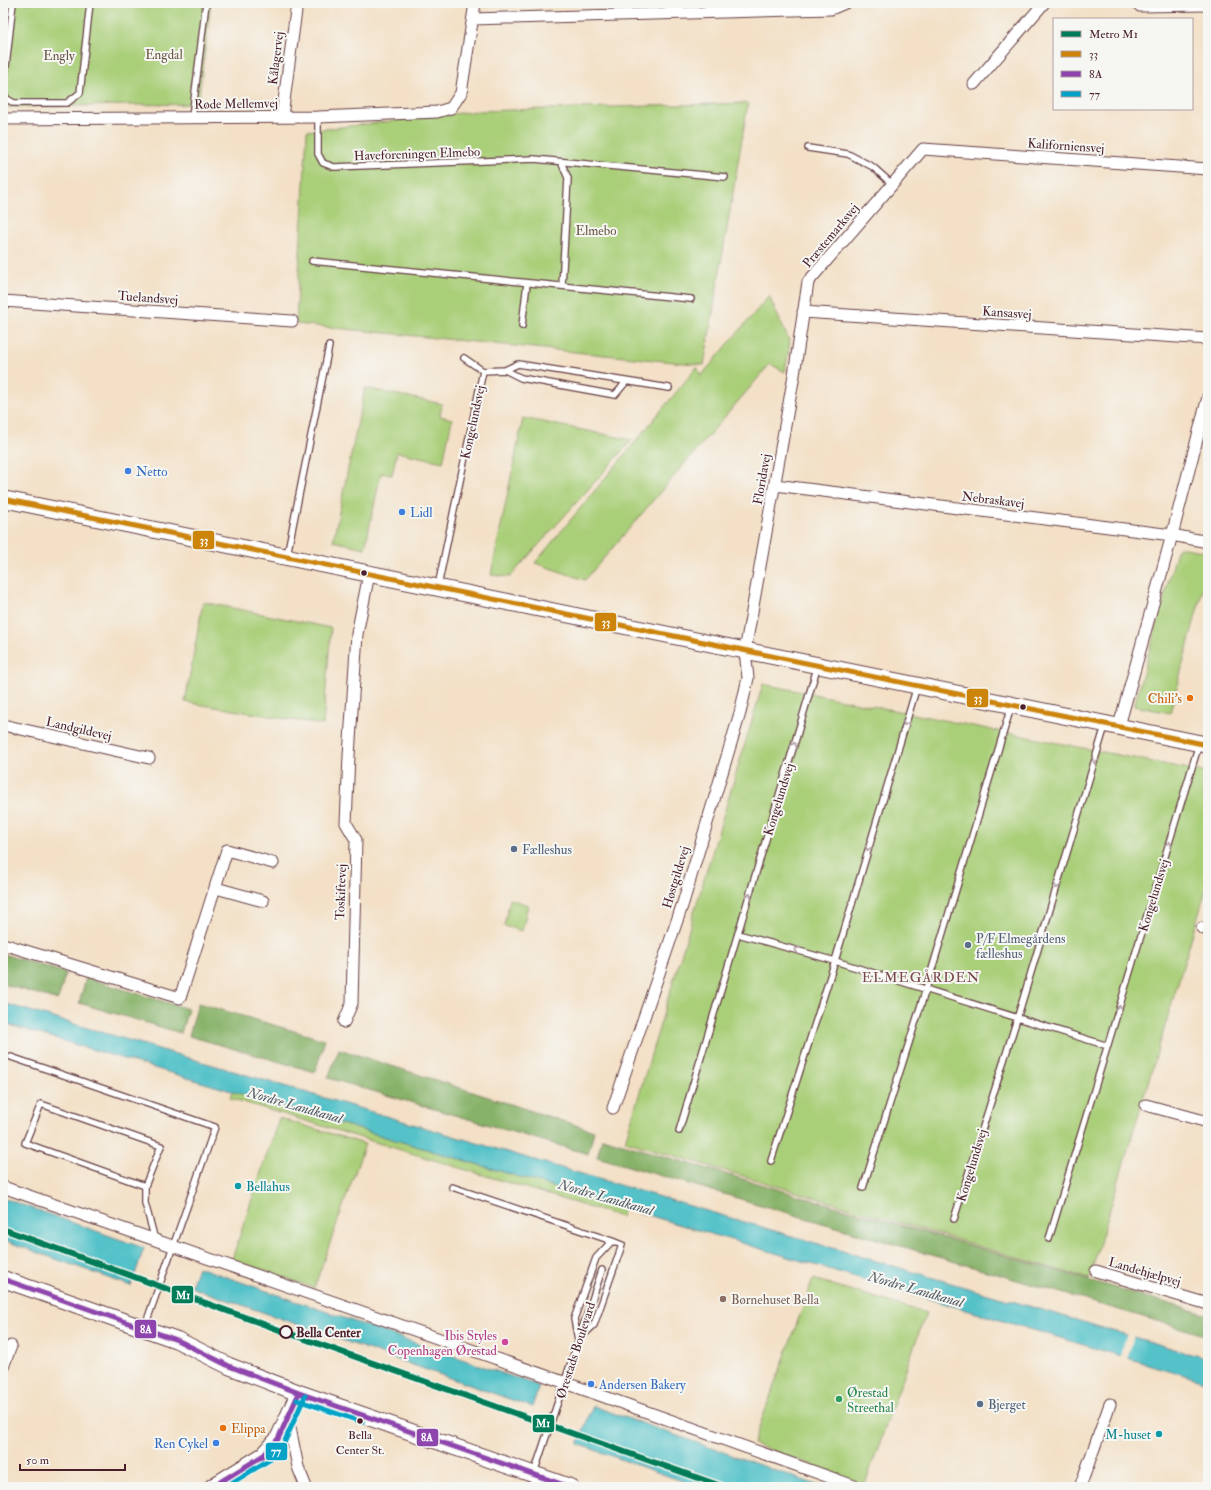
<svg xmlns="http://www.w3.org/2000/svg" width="1211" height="1490" viewBox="0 0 1211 1490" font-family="'IM FELL Double Pica',serif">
<rect width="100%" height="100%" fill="#f6f6f2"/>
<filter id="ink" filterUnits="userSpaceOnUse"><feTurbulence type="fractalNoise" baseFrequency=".025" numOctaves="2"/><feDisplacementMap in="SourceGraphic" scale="8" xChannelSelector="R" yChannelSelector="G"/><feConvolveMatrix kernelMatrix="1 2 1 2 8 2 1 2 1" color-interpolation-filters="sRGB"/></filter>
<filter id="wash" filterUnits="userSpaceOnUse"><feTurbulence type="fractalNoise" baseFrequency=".012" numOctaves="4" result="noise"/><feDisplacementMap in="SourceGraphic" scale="16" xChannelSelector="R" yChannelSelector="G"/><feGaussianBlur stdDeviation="0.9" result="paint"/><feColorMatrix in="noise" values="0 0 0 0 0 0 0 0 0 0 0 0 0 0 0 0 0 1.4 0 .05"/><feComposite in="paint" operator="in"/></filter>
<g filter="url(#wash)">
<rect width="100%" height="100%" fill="#f3e0c6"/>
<!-- green -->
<path fill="#aacf79" stroke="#7a7752" d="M 3,3 L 211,3 L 198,104 L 3,107 Z
M 748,103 L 704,365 L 296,324 L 307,131 L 478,111 Z
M 769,296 L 790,343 L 785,372 L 770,364 L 585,580 L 535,563 L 697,367 L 701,376 Z
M 365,388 L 442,404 L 440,416 L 452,419 L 443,462 L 397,452 L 392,475 L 381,473 L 365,548 L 333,541 Z
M 523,418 L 632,440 L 510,577 L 491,575 Z
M 1178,547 L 1208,552 L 1208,569 L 1170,713 L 1134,706 Z
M 203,602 L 331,628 L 323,725 L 185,702 Z
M 763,684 L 1208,773 L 1208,883 L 1089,1279 L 625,1141 Z
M 510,899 L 528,905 L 522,931 L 504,926 Z
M 232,1091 L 624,1208 L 621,1217 L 230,1098 Z
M 279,1118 L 365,1144 L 314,1288 L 232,1259 Z
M 813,1279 L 926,1313 L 865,1484 L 753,1444 Z"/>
<!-- forest -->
<path fill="#87b269" stroke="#68684a" d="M 3,954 L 66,973 L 58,1000 L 3,984 Z
M 86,978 L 188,1009 L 181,1033 L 79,1003 Z
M 198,1003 L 325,1040 L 315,1072 L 189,1036 Z
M 339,1049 L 594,1131 L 588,1154 L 328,1078 Z
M 602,1138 L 1208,1315 L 1208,1336 L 597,1157 Z"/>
<!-- water -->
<path fill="#54c2c9" stroke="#4f707a" d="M 3,1003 L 1208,1359 L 1208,1382 L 3,1023 Z
M 3,1198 L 144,1248 L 131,1286 L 3,1240 Z
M 198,1267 L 539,1386 L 532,1407 L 191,1287 Z
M 593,1406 L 822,1487 L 699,1487 L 578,1444 Z"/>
<!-- pier -->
<path fill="#f3e0c6" d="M 1127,1333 L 1134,1335 L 1127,1360 L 1119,1358 Z"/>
</g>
<g filter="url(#ink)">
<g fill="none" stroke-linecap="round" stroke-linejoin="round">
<defs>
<path id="lane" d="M 13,3 L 3,93 L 7,99 L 14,103 L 67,103 L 80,93 L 90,3
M 192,117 L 206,3
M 318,117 L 318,154 L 323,163 L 334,167 L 534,159 L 725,177
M 808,148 L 848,154 L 873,167 L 892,184
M 561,162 L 568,178 L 562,286
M 312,261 L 691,299
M 522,326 L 527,283
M 464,358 L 483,371
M 505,370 L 521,378 L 615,395 L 626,382
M 287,555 L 329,346
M 438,586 L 483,371 L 505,370 L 518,364 L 669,388
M 738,934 L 835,961 L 1108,1046
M 11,1057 L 215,1127 L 145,1326
M 679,1131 L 817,668
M 771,1161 L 835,961 L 917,686
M 145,1186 L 25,1143 L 41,1104 L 161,1146 L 145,1186 L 145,1203 L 155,1240
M 452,1187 L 612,1241
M 863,1188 L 926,989 L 1011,707
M 954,1219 L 1017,1019 L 1105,726
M 1049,1239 L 1199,744
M 612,1241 L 622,1245 L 594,1325 L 578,1340 L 574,1319 L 596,1258 Z
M 534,1473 L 602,1270"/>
<path id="street" d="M 1140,6 L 1208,5
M 473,19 L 831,9 L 845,3
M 974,84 L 1044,3
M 282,116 L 297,3
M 3,119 L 318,117 L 437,112 L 451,108 L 461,93 L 475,3
M 3,301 L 292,321
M 803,312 L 1208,339
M 775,485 L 1172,535 L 1208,542
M 3,725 L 149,758
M 1119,726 L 1172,535 L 1208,397
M 216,888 L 263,901
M 1202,928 L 1208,930
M 3,944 L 180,998 L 227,850 L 273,863
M 344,1022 L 352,1003 L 356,840 L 346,823 L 349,756 L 357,634 L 369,574
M 1146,1105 L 1208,1122
M 613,1108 L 683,903 L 740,713 L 748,678 L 745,651 L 794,375 L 808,282 L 923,149 L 1208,169
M 3,1187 L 552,1378 L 857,1487
M 1096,1271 L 1208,1304
M 3,1367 L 11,1346
M 288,1418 L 298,1467 L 306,1487
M 1080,1487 L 1110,1404"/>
<path id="secondary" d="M 3,499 L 1208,745
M 3,1279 L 177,1340 L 229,1366 L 299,1393 L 570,1487
M 212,1487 L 264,1455 L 278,1439 L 299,1393"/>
</defs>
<!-- lane casing -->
<use href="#lane" stroke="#633c42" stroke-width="8"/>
<!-- street casing -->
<use href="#street" stroke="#633c42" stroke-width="13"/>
<!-- secondary casing -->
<use href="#secondary" stroke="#633c42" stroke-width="18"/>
<!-- lane -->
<use href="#lane" stroke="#fff" stroke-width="5.5"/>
<!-- street -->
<use href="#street" stroke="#fff" stroke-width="11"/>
<!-- secondary -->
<use href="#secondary" stroke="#fff" stroke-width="16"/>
<defs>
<path id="bus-1" d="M 3,499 L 1208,745"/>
<path id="bus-2" d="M 3,1279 L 177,1340 L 229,1366 L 299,1393 L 570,1487
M 212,1487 L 264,1455 L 278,1439 L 299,1393"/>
<path id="bus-3" d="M 297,1400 L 362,1422
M 225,1487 L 269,1460 L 284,1443 L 305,1396"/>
</defs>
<!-- bus-1 casing -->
<use href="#bus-1" stroke="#f6f6f2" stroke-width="8"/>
<!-- bus-2 casing -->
<use href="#bus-2" stroke="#f6f6f2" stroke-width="8"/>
<!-- bus-3 casing -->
<use href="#bus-3" stroke="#f6f6f2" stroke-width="8"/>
<!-- bus-1 -->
<use href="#bus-1" stroke="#cc840b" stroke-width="5"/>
<!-- bus-2 -->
<use href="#bus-2" stroke="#8e44ad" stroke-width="5"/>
<!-- bus-3 -->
<use href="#bus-3" stroke="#04a2c6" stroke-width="5"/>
<defs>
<path id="metro-1" d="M 3,1229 L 285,1332 L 724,1487"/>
</defs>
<!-- metro-1 casing -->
<use href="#metro-1" stroke="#f6f6f2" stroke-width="9"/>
<!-- metro-1 -->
<use href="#metro-1" stroke="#007d58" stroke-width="6"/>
</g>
<!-- one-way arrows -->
<defs><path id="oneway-chevron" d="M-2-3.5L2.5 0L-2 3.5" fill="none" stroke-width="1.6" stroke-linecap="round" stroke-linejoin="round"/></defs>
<g stroke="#ae9aa0">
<use href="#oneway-chevron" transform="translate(905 723) rotate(107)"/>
<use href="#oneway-chevron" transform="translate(794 745) rotate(-73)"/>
<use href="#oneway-chevron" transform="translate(1095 761) rotate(107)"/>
<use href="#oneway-chevron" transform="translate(1169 844) rotate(-73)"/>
<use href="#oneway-chevron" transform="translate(868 848) rotate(107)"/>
<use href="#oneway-chevron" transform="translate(1057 886) rotate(107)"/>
<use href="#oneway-chevron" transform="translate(749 896) rotate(-73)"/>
<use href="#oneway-chevron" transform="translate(797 950) rotate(-164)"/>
<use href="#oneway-chevron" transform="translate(1119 1008) rotate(-73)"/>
</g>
</g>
<!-- markers -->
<g fill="#3f7fe0" stroke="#f6f6f2" stroke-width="1.5">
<circle cx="128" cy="471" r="4"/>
<circle cx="402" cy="512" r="4"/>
<circle cx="591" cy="1384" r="4"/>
<circle cx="216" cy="1443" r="4"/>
</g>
<g fill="#4a1f2b" stroke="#f6f6f2" stroke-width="1.5">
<circle cx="364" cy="573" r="3.5"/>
<circle cx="1023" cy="707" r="3.5"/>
<circle cx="360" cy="1421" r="3.5"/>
</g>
<g fill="#e8710a" stroke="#f6f6f2" stroke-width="1.5">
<circle cx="1190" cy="698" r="4"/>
<circle cx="223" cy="1428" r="4"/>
</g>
<g fill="#5c6f8a" stroke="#f6f6f2" stroke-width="1.5">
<circle cx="514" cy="849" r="4"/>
<circle cx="968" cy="945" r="4"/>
<circle cx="980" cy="1404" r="4"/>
</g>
<g fill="#0f9aa8" stroke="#f6f6f2" stroke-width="1.5">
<circle cx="238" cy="1186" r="4"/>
<circle cx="1159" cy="1434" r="4"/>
</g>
<circle fill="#8d6e63" stroke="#f6f6f2" stroke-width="1.5" cx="723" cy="1299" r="4"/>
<circle fill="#f6f6f2" stroke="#4a1f2b" stroke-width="2" cx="286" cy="1332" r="6"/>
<circle fill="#d1479c" stroke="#f6f6f2" stroke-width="1.5" cx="505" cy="1342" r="4"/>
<circle fill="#2e9e5b" stroke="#f6f6f2" stroke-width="1.5" cx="839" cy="1399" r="4"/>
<g text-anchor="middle" stroke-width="4" stroke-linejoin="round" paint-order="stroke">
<!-- bus labels -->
<g font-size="12" fill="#4a1f2b" stroke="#f6f6f2">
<text x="360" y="1439">Bella<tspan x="360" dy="15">Center St.</tspan></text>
</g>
<!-- park labels -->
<g font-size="13" fill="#675442" stroke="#f6f6f2">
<text x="164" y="59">Engdal</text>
<text x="59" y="60">Engly</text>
<text x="596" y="235">Elmebo</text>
</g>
<!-- street labels -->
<g font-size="13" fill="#4a1f2b" stroke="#f6f6f2">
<text transform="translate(275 58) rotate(-83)" y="5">Kålagervej</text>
<text transform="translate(236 103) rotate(-1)" y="5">Røde Mellemvej</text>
<text transform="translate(1066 145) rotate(4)" y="5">Kaliforniensvej</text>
<text transform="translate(417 153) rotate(-2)" y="5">Haveforeningen Elmebo</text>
<text transform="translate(830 235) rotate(-50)" y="5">Præstemarksvej</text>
<text transform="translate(148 297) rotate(4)" y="5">Tuelandsvej</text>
<text transform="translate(1007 312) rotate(4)" y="5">Kansasvej</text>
<text transform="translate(472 422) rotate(-78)" y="5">Kongelundsvej</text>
<text transform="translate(761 479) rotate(-80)" y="5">Floridavej</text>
<text transform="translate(993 499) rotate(7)" y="5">Nebraskavej</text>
<text transform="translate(79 728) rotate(13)" y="5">Landgildevej</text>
<text transform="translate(778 799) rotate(-73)" y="5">Kongelundsvej</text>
<text transform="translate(675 877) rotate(-73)" y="5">Høstgildevej</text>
<text transform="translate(340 892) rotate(-88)" y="5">Toskiftevej</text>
<text transform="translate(1153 895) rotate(-73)" y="5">Kongelundsvej</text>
<text transform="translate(971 1165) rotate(-73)" y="5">Kongelundsvej</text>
<text transform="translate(1145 1271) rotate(16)" y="5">Landehjælpvej</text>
<text transform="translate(575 1350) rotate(-72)" y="5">Ørestads Boulevard</text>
</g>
<!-- shop labels -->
<g font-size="13" fill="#366cbe" stroke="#f6f6f2" text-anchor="start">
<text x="136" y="476">Netto</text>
<text x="410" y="517">Lidl</text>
<text x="599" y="1389">Andersen Bakery</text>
<text x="208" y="1448" text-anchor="end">Ren Cykel</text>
</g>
<!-- food labels -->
<g font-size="13" fill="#c56008" stroke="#f6f6f2" text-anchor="end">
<text x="1182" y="703">Chili's</text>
<text x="231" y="1433" text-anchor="start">Elippa</text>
</g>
<!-- service labels -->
<g font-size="13" fill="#4e5e75" stroke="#f6f6f2" text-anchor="start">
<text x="522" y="854">Fælleshus</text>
<text x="976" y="943">P/F Elmegårdens<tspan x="976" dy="15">fælleshus</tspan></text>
<text x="988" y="1409">Bjerget</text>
</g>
<!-- culture labels -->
<g font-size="13" fill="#0d838f" stroke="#f6f6f2" text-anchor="start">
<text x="246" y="1191">Bellahus</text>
<text x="1151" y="1439" text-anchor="end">M-huset</text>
</g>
<!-- education labels -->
<g font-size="13" fill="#785e54" stroke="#f6f6f2" text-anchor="start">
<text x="731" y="1304">Børnehuset Bella</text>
</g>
<!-- stop labels -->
<g font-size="13" font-weight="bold" fill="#4a1f2b" stroke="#f6f6f2" text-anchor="start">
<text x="296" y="1337">Bella Center</text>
</g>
<!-- hotel labels -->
<g font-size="13" fill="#b23c85" stroke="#f6f6f2" text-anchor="end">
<text x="497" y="1340">Ibis Styles<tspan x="497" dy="15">Copenhagen Ørestad</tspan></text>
</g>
<!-- leisure labels -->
<g font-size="13" fill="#27864d" stroke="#f6f6f2" text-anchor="start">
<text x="847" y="1397">Ørestad<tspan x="847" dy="15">Streethal</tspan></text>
</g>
<!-- neighbourhood labels -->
<g font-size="14" letter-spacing="1" fill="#7b4b4c" stroke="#f6f6f2">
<text x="921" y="982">ELMEGÅRDEN</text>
</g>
<!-- water labels -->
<g font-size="14" font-style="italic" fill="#4e5862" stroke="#f6f6f2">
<text transform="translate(295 1105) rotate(16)" y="5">Nordre Landkanal</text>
<text transform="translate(606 1197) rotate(16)" y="5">Nordre Landkanal</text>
<text transform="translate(916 1289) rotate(16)" y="5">Nordre Landkanal</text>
</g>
</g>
<g stroke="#f6f6f2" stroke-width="1.5">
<rect x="192" y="530" width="23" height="20" rx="4" fill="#cc840b"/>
<rect x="594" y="612" width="23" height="20" rx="4" fill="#cc840b"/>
<rect x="966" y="688" width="23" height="20" rx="4" fill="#cc840b"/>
<rect x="171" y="1285" width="23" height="19" rx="4" fill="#007d58"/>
<rect x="134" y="1319" width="23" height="20" rx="4" fill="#8e44ad"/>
<rect x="532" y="1414" width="23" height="19" rx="4" fill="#007d58"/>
<rect x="416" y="1428" width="23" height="19" rx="4" fill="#8e44ad"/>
<rect x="265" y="1442" width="23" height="19" rx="4" fill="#04a2c6"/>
</g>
<g font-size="11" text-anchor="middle" font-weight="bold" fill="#fff">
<text x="204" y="544">33</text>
<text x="606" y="626">33</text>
<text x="978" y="702">33</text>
<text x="183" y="1299">M1</text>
<text x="146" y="1333">8A</text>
<text x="543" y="1427">M1</text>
<text x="427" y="1441">8A</text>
<text x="276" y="1455">77</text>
</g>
<!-- margin -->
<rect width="1211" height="1490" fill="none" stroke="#f6f6f2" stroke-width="16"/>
<!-- legend -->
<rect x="1053" y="18" width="140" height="92" fill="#f6f6f2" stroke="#b1a0a2"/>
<rect x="1061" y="31" width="20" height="6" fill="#007d58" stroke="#b1a0a2"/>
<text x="1089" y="38" font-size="12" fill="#4a1f2b">Metro M1</text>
<rect x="1061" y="51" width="20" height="6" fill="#cc840b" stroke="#b1a0a2"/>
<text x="1089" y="58" font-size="12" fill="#4a1f2b">33</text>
<rect x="1061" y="71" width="20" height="6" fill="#8e44ad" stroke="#b1a0a2"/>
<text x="1089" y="78" font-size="12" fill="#4a1f2b">8A</text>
<rect x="1061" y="91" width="20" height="6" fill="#04a2c6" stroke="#b1a0a2"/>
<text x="1089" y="98" font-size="12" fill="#4a1f2b">77</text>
<!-- scale -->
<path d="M20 1464v6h105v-6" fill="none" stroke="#4a1f2b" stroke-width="2"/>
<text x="26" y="1464" font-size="12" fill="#4a1f2b" stroke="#f6f6f2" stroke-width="3" paint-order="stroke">50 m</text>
</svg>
